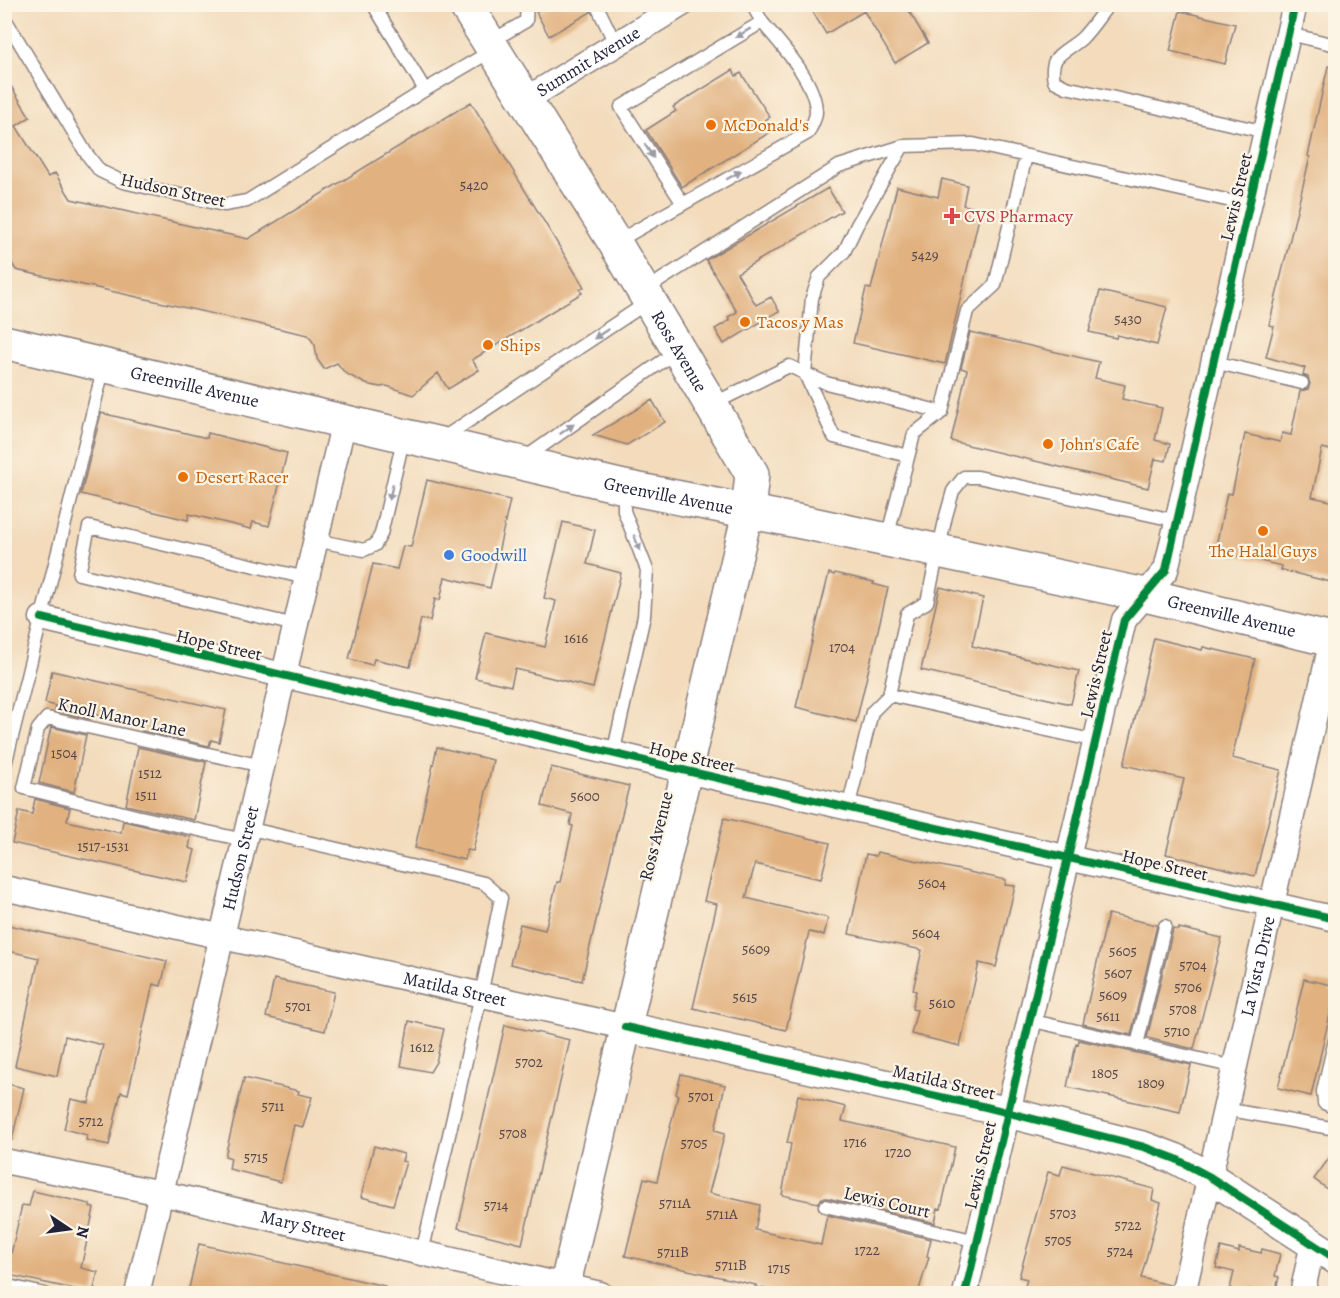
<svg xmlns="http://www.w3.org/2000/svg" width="1340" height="1298" viewBox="0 0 1340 1298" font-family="Alegreya,serif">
<rect width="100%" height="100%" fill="#fcf5e5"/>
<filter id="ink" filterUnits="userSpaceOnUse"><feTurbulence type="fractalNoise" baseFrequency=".0167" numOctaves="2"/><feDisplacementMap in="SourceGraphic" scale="12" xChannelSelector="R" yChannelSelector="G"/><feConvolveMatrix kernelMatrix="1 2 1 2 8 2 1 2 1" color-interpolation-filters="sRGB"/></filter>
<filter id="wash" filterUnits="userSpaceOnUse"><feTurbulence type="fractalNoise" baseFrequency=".008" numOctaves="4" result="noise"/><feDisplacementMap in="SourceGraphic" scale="24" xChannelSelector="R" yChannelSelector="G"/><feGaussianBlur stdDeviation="1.35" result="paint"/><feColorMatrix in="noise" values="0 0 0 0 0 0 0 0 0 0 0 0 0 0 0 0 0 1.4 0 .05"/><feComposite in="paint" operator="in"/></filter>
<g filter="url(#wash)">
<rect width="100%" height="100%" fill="#f3dbbc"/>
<g id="blocks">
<!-- building -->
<path fill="#e1b17f" d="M 549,4 L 588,4 L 591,12 L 549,36 L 536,12 Z
M 808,4 L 905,4 L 928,43 L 895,63 L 864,11 L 826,34 Z
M 1180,11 L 1235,24 L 1225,64 L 1170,51 Z
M 1328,66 L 1335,67 L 1335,451 L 1322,448 L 1312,497 L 1335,502 L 1335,583 L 1281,570 L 1282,566 L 1215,551 L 1227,493 L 1232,494 L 1245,434 L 1280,442 L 1282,433 L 1291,435 L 1300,391 L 1308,389 L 1310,384 L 1308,377 L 1303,375 L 1305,368 L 1266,357 L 1274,326 L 1269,325 L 1310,157 L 1308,156 Z
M 733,70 L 736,76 L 741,73 L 770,117 L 765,120 L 772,131 L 682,187 L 646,130 L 676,111 L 673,107 Z
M 4,75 L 30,117 L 16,126 L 48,177 L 55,173 L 71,199 L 248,239 L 471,102 L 584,287 L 580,290 L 582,293 L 472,360 L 479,370 L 448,389 L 438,373 L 413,395 L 387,386 L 380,387 L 366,384 L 345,373 L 337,363 L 324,369 L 317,359 L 315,345 L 308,335 L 16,270 L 4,251 Z
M 942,179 L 967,185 L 963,205 L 981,209 L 945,364 L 853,343 L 866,288 L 871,289 L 897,187 L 938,197 Z
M 828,188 L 842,211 L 737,273 L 756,305 L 771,297 L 779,311 L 724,344 L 715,329 L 730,320 L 728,317 L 737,312 L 706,260 Z
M 1100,291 L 1167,307 L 1157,345 L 1117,335 L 1116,338 L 1089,332 Z
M 970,332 L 1099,362 L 1095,378 L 1125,385 L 1122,399 L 1162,408 L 1155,440 L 1170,444 L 1166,461 L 1155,459 L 1148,488 L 951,441 L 967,370 L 961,368 Z
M 652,400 L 665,422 L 627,445 L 593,435 Z
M 101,413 L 207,438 L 208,433 L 287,453 L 269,526 L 253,522 L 251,529 L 189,514 L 188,520 L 81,494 Z
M 427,480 L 510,500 L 490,588 L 445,577 L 440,600 L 435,599 L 430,621 L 421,619 L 410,667 L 374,659 L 372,665 L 349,659 L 373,564 L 397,569 L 403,546 L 411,547 Z
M 563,522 L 595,530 L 587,564 L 621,573 L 593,688 L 515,669 L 511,686 L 475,678 L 486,633 L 545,647 L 556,601 L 544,598 Z
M 829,573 L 834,575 L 835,573 L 874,582 L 873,584 L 888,588 L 856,722 L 796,707 Z
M 940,587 L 983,598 L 972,646 L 1079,671 L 1071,704 L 921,670 Z
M 1154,638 L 1202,650 L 1203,647 L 1255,659 L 1232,758 L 1281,770 L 1255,876 L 1166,854 L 1184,779 L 1124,765 Z
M 52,671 L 226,710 L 219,742 L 211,740 L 209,746 L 142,731 L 143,725 L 91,714 L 90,719 L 55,711 L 56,706 L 45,703 Z
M 51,727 L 86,735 L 74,792 L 39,783 Z
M 138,747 L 206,762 L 194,820 L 126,805 Z
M 437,747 L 493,760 L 473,851 L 467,850 L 465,860 L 415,848 Z
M 551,767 L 629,786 L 618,830 L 617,830 L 582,981 L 510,964 L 520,924 L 545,930 L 557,882 L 560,882 L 573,826 L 570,825 L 572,814 L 542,806 Z
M 35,799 L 70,808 L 67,821 L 121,833 L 123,821 L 191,837 L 189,848 L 195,850 L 187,882 L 12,843 L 19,811 L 32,814 Z
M 724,818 L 830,843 L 821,879 L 755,864 L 746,898 L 828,918 L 824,935 L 809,932 L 786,1030 L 693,1008 L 717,904 L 704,901 Z
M 877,852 L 1006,880 L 1005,885 L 1015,886 L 996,967 L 979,963 L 960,1046 L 911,1034 L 917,1010 L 912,1009 L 916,991 L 913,990 L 922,950 L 849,934 L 866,854 L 876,856 Z
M 1108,914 L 1157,925 L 1131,1035 L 1083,1024 Z
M 4,924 L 167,961 L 161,986 L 153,984 L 128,1094 L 121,1092 L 109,1145 L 86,1140 L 87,1135 L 64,1129 L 71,1099 L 89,1103 L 103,1045 L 65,1036 L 57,1076 L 15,1066 L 39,958 L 4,950 Z
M 1179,928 L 1222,938 L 1194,1049 L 1147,1038 L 1173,929 L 1179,930 Z
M 274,979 L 334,992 L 325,1031 L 266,1017 Z
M 1304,979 L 1332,985 L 1331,992 L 1335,993 L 1311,1096 L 1278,1088 Z
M 409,1021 L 444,1029 L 436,1062 L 430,1072 L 401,1066 Z
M 505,1025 L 570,1040 L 522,1244 L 458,1228 Z
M 1079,1040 L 1191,1065 L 1180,1112 L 1067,1087 L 1076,1044 L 1078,1045 Z
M 681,1074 L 725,1085 L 715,1130 L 725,1133 L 709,1193 L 760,1205 L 755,1230 L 821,1245 L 827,1215 L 931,1239 L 927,1256 L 929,1257 L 918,1293 L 766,1293 L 767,1289 L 755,1287 L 756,1285 L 625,1256 L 644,1178 L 657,1181 L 678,1095 L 676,1094 Z
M 244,1078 L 299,1091 L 298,1094 L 312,1097 L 303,1127 L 294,1125 L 281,1182 L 229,1169 L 231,1158 L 225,1156 Z
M 4,1083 L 24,1088 L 12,1140 L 4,1139 Z
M 798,1095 L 846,1107 L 842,1121 L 955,1147 L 941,1209 L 938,1208 L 935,1223 L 827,1198 L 822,1198 L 818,1203 L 782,1195 L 791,1144 L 787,1143 Z
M 374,1146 L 404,1154 L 402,1161 L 406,1162 L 393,1205 L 361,1197 Z
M 1335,1150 L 1335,1195 L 1314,1179 Z
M 1063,1165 L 1154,1189 L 1152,1200 L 1161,1203 L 1141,1278 L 1170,1285 L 1169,1293 L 1023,1293 L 1027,1279 L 1019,1277 L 1048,1172 L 1060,1175 Z
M 33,1191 L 90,1204 L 90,1207 L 94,1208 L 81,1268 L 98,1272 L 93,1293 L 4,1274 L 4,1252 L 11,1254 L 22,1205 L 29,1206 Z
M 199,1244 L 385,1286 L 384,1293 L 188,1293 Z
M 1221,1247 L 1239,1252 L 1239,1248 L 1261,1253 L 1262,1249 L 1280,1254 L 1275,1276 L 1279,1277 L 1275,1293 L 1249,1289 L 1248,1293 L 1230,1289 L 1234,1272 L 1216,1268 Z"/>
</g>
</g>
<g filter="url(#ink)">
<use href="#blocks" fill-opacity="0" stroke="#8a7e7c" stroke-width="1.5"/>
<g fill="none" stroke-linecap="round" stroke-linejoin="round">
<defs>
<path id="service" d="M 373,4 L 425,90
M 596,4 L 616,45
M 752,4 L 762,22
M 1109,4 C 1100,15 1092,28 1082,38 C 1066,53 1048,53 1054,81 L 1066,87 L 1266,132
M 4,17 L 86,153 L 100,171 L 123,182 L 224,205 L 247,201 L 425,90 L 493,50
M 1289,34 L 1336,45
M 490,42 L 526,21 L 527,4
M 903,146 L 857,225 L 844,252 L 819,277 L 812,298 L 805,374 L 834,437 L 908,456
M 616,242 L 808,133 C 811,127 816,119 816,112 C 816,81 781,45 762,22 L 621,107 L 683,204
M 645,290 L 839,166 L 903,146 L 973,144 L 1249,205
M 1214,362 L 1302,383
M 713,404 L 789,366 L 826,383 L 942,412
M 443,438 L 648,302
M 525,458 L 677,351
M 887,538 L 914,434 L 942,412 L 967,311 L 995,285 L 1026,156
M 315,540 L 364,550 L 375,545 L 381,534 L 404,436
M 295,625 L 79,574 L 89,527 L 306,578
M 889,695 L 1096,741
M 613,754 L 644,616 L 647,570 L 624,511 L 624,489
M 4,769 L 104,366
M 848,808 L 872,712 L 889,695 L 907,614 L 927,602 L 946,516 L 953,491 L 964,477 L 978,477 L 1178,521
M 247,828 L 484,883 L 501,898 L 481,995 L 422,1253
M 244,840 L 136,816 L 24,788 L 38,729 L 47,718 L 262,766
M 1029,1020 L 1235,1067
M 1336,1036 L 1323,1091 L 1324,1103 L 1336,1108
M 1137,1045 L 1165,926
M 1225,1109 L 1336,1129
M 825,1206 L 977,1241
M 4,1285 L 45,1294"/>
<g id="minor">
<path id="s1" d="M 525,100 L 682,4"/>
<path d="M 42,618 L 687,771 L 1336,919"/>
<path id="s2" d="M 4,888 L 625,1027"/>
<path id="s3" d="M 4,1161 L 161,1193 L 600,1294"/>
<path id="s4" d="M 137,1294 L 344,421"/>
<path d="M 965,1294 L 1124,620 L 1166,570 L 1295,4"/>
<path id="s5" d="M 1183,1294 L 1332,640"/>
<path d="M 1302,1294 L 1313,1243"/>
</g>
<path id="tertiary" d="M 625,1027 L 986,1107 L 1144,1147 L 1176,1159 L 1210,1177 L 1336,1259
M 563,1294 L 748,511"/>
<g id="secondary">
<path id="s6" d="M 465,4 L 615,243 L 752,474 L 748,511"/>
<path id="s7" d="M 4,342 L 624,487 L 807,523 L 1145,595 L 1336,641"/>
</g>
</defs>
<!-- service casing -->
<use href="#service" stroke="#8a7e7c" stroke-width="15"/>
<!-- minor casing -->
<use href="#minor" stroke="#8a7e7c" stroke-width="27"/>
<!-- tertiary casing -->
<use href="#tertiary" stroke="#8a7e7c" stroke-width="33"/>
<!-- secondary casing -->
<use href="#secondary" stroke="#8a7e7c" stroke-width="36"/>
<!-- service -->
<use href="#service" stroke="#fff" stroke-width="12"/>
<!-- minor -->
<use href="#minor" stroke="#fff" stroke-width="24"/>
<!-- tertiary -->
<use href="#tertiary" stroke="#fff" stroke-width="30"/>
<!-- secondary -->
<use href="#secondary" stroke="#fff" stroke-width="33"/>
<defs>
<path id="cycleway" d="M 42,618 L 687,771 L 1336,919
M 625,1027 L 986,1107 L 1144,1147 L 1176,1159 L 1210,1177 L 1336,1259
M 965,1294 L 1124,620 L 1166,570 L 1295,4"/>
</defs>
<!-- cycleway casing -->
<use href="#cycleway" stroke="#fcf5e5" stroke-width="11"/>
<!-- cycleway -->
<use href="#cycleway" stroke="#00873e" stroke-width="8"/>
</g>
<!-- one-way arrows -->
<defs><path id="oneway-solid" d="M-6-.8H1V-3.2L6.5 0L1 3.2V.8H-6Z" transform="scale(1.5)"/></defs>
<g fill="#9c9ca7">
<use href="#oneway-solid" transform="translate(743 33) rotate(149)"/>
<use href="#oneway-solid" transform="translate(649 151) rotate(57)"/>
<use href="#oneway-solid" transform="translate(734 175) rotate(-30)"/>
<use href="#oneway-solid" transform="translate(601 334) rotate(146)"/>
<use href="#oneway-solid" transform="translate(567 429) rotate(-35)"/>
<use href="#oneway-solid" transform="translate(391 492) rotate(103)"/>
<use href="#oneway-solid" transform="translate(637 543) rotate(68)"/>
</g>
</g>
<!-- markers -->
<g fill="#e8710a" stroke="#fcf5e5" stroke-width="2">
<circle cx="711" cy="125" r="6"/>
<circle cx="745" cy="322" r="6"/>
<circle cx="488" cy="345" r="6"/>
<circle cx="1048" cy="444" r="6"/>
<circle cx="183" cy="477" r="6"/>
<circle cx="1263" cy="531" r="6"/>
</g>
<path fill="#e0444e" stroke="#fcf5e5" stroke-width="2" d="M949 207h6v6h6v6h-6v6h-6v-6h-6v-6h6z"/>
<circle fill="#3f7fe0" stroke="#fcf5e5" stroke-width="2" cx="449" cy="555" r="6"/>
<g text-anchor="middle" stroke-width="4.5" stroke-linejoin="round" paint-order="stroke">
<!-- number labels -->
<g font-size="15" fill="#52464c">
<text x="474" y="190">5420</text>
<text x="925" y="260">5429</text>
<text x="1128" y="324">5430</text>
<text x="576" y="643">1616</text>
<text x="842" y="652">1704</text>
<text x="64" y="758">1504</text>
<text x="150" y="778">1512</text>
<text x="146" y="800">1511</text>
<text x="585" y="801">5600</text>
<text x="103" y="851">1517-1531</text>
<text x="932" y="888">5604</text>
<text x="926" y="938">5604</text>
<text x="756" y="954">5609</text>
<text x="1123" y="956">5605</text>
<text x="1193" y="970">5704</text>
<text x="1118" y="978">5607</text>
<text x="1188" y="992">5706</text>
<text x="1113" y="1000">5609</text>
<text x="745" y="1002">5615</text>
<text x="942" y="1008">5610</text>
<text x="298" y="1011">5701</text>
<text x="1183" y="1014">5708</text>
<text x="1108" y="1021">5611</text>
<text x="1177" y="1036">5710</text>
<text x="422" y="1052">1612</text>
<text x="529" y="1067">5702</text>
<text x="1105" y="1078">1805</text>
<text x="1151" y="1088">1809</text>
<text x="701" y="1101">5701</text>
<text x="273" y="1111">5711</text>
<text x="91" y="1126">5712</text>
<text x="513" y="1138">5708</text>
<text x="855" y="1147">1716</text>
<text x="694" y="1148">5705</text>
<text x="898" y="1157">1720</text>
<text x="256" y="1162">5715</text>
<text x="675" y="1208">5711A</text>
<text x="496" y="1210">5714</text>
<text x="1063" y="1218">5703</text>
<text x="722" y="1219">5711A</text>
<text x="1128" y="1230">5722</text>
<text x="1058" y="1245">5705</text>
<text x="867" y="1255">1722</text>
<text x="1120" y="1256">5724</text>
<text x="673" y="1257">5711B</text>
<text x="731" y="1270">5711B</text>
<text x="779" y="1273">1715</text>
</g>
<!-- street labels -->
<g font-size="18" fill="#22223b" stroke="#fcf5e5">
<text dy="6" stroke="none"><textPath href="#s1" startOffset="74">Summit Avenue</textPath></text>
<text transform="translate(173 190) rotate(12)" y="6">Hudson Street</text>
<text transform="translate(1236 197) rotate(-77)" y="6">Lewis Street</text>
<text dy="6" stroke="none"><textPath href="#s6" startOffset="408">Ross Avenue</textPath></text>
<text dy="6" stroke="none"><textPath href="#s7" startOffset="196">Greenville Avenue</textPath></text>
<text dy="6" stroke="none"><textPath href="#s7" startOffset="682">Greenville Avenue</textPath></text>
<text dy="6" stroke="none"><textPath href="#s7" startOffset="1258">Greenville Avenue</textPath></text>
<text transform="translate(219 645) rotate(13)" y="6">Hope Street</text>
<text transform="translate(1096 674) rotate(-77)" y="6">Lewis Street</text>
<text transform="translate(122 717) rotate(12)" y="6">Knoll Manor Lane</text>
<text transform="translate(692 757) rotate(13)" y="6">Hope Street</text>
<text transform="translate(656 836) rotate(-76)" y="6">Ross Avenue</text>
<text dy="6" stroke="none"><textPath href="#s4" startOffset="448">Hudson Street</textPath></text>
<text transform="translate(1165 865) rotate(13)" y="6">Hope Street</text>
<text dy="6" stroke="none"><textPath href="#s5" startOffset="336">La Vista Drive</textPath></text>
<text dy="6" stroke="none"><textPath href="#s2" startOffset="462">Matilda Street</textPath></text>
<text transform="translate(944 1082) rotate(13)" y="6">Matilda Street</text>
<text transform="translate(980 1165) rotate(-77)" y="6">Lewis Street</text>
<text transform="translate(887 1202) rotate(13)" y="6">Lewis Court</text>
<text dy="6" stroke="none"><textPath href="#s3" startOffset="306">Mary Street</textPath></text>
</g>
<!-- food labels -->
<g font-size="18" fill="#c56008" stroke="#fcf5e5" text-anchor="start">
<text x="723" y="131">McDonald's</text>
<text x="757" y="328">Tacos y Mas</text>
<text x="500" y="351">Ships</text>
<text x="1060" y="450">John's Cafe</text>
<text x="195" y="483">Desert Racer</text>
<text x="1263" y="557" text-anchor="middle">The Halal Guys</text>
</g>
<!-- health labels -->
<g font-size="18" fill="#be3a42" stroke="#fcf5e5" text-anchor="start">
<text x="964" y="222">CVS Pharmacy</text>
</g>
<!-- shop labels -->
<g font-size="18" fill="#366cbe" stroke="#fcf5e5" text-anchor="start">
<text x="461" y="561">Goodwill</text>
</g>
</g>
<!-- margin -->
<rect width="1340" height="1298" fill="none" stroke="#fcf5e5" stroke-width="24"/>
<!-- north arrow -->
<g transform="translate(69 1229) rotate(103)" stroke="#fcf5e5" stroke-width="4.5" paint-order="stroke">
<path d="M0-4.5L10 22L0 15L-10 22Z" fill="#22223b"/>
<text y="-9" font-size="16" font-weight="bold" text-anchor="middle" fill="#22223b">N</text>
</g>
</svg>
